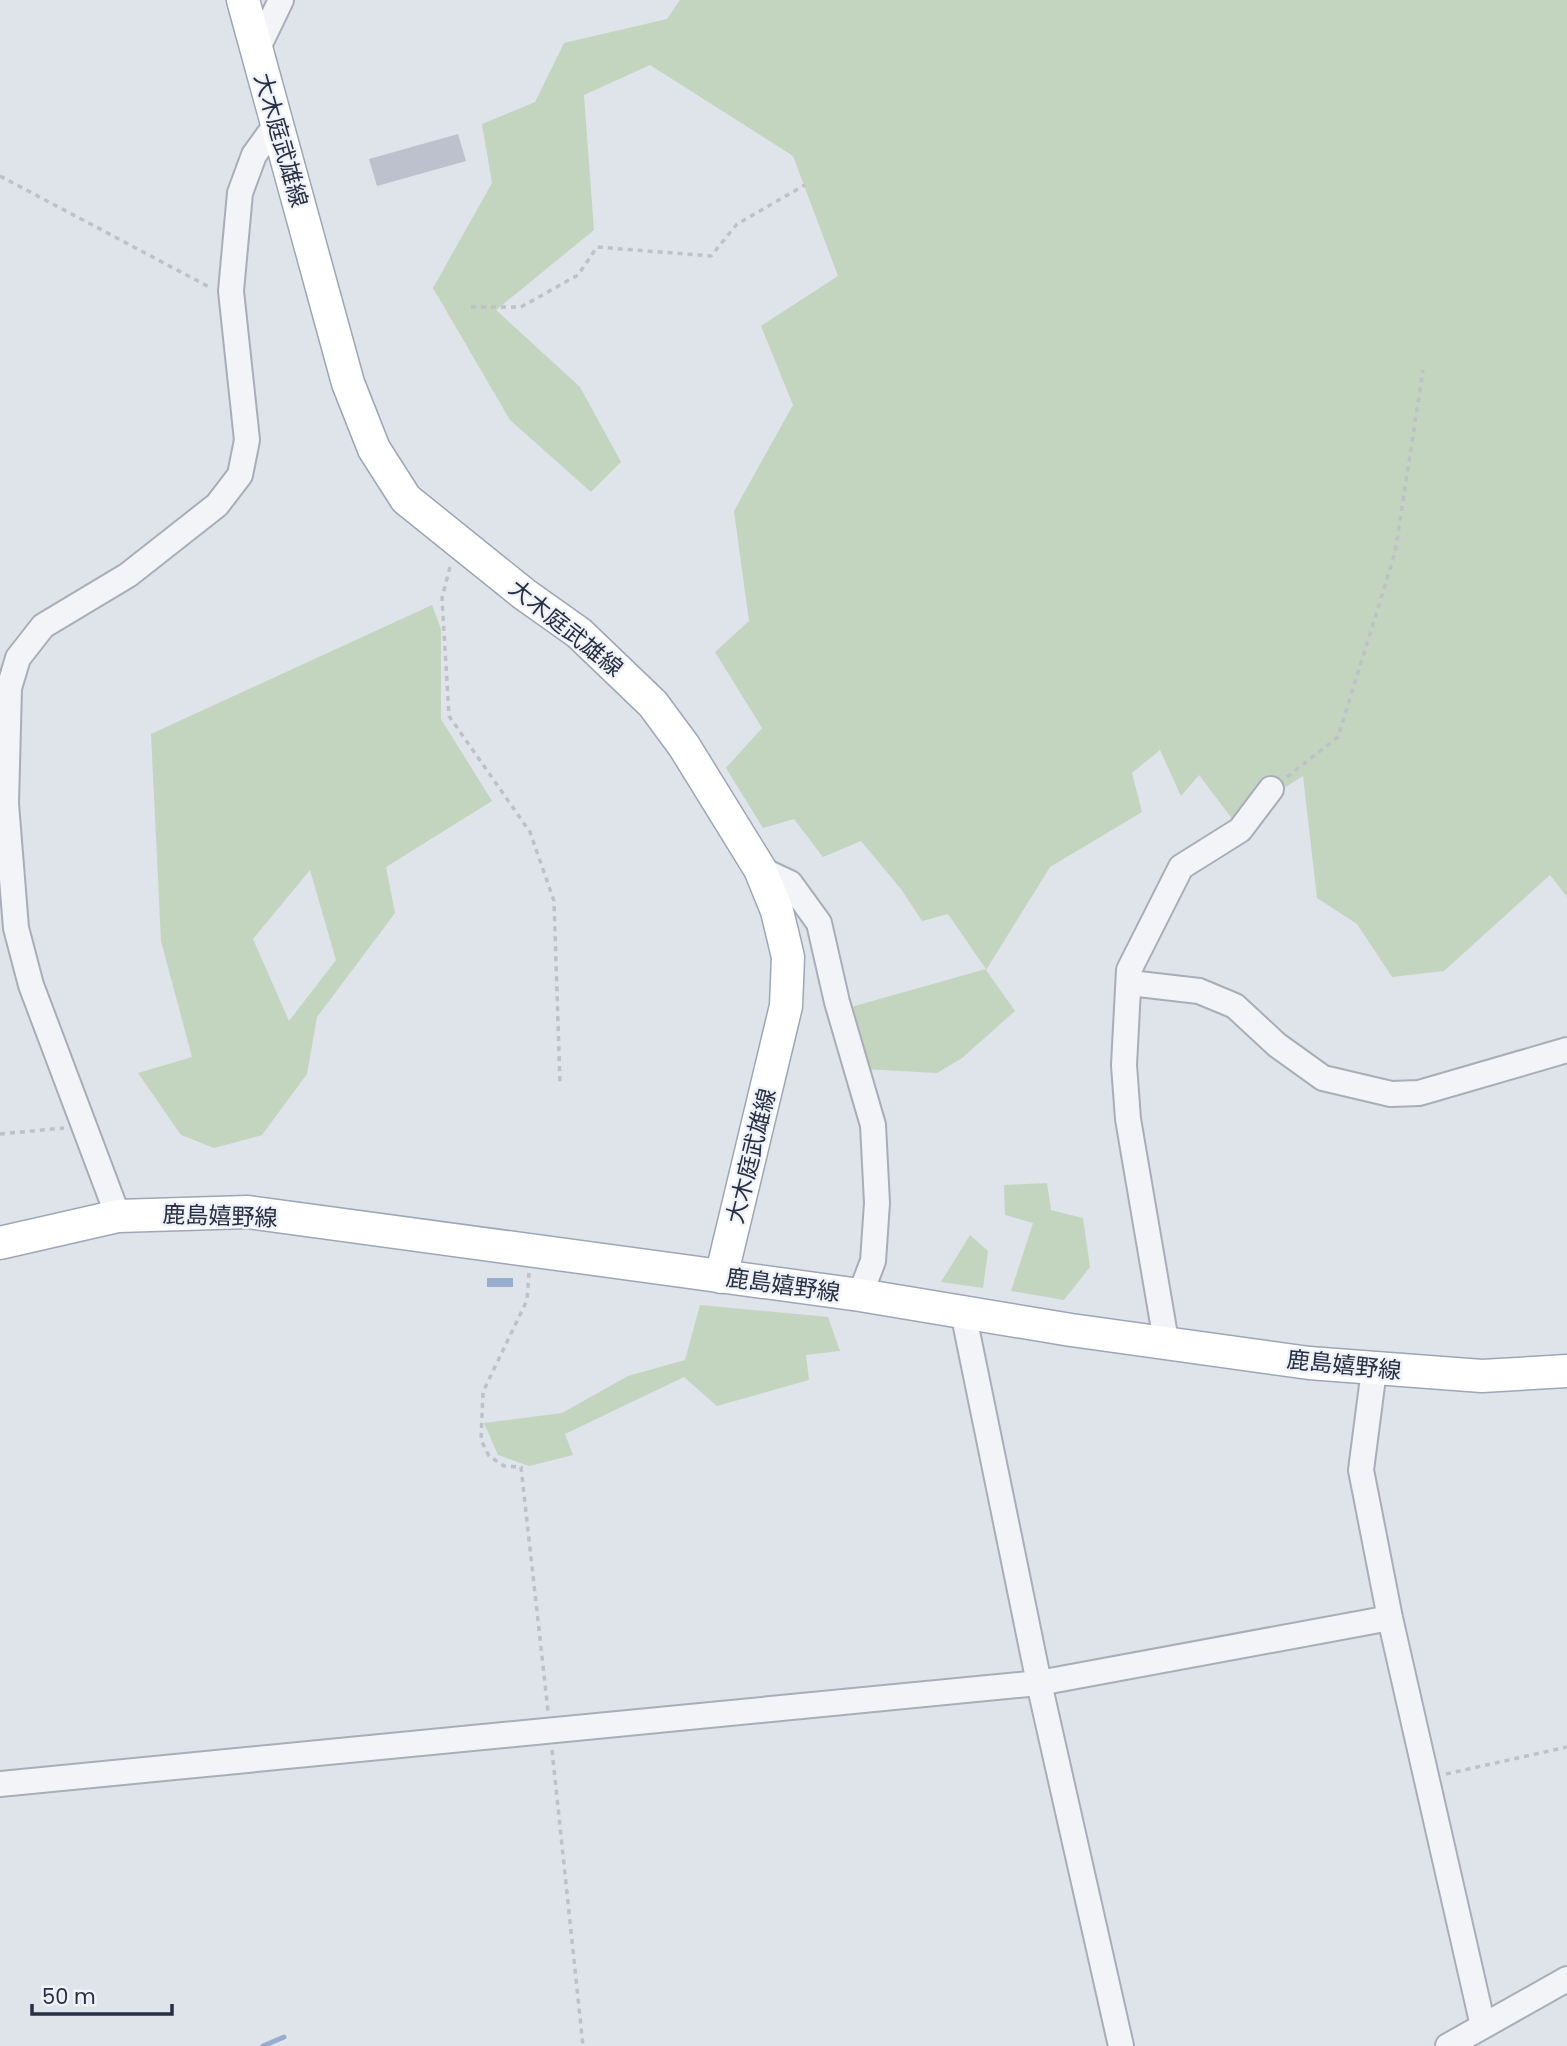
<svg xmlns="http://www.w3.org/2000/svg" width="1567" height="2046" viewBox="0 0 1567 2046" font-family="Poppins,'Noto Sans JP',sans-serif">
<rect width="100%" height="100%" fill="#dfe3ea"/>
<!-- green -->
<path fill="#c3d5bf" fill-rule="evenodd" d="M 680,0 L 1567,0 L 1567,897 L 1550,875 L 1444,971 L 1392,977 L 1357,924 L 1317,898 L 1303,776 L 1233,820 L 1199,775 L 1181,796 L 1160,750 L 1132,773 L 1142,812 L 1050,867 L 986,970 L 1015,1011 L 962,1058 L 937,1073 L 863,1069 L 844,1009 L 986,969 L 948,914 L 922,921 L 901,889 L 861,841 L 823,857 L 794,819 L 763,828 L 726,768 L 762,728 L 715,652 L 749,621 L 734,511 L 793,405 L 761,326 L 838,276 L 793,156 L 650,65 L 584,95 L 594,230 L 496,310 L 580,387 L 621,462 L 591,492 L 510,420 L 433,288 L 492,183 L 482,124 L 535,102 L 564,43 L 667,19 Z
M 432,605 L 441,629 L 441,719 L 492,801 L 386,867 L 395,913 L 317,1017 L 307,1074 L 262,1135 L 214,1148 L 181,1135 L 138,1073 L 192,1057 L 161,941 L 151,734 ZM 310,870 L 336,960 L 289,1021 L 253,939 Z
M 1047,1183 L 1051,1210 L 1083,1218 L 1090,1267 L 1064,1300 L 1011,1291 L 1033,1223 L 1005,1215 L 1004,1185 Z
M 970,1235 L 988,1251 L 983,1288 L 941,1282 Z
M 700,1305 L 828,1317 L 840,1351 L 806,1355 L 809,1380 L 717,1406 L 684,1377 L 565,1434 L 573,1455 L 529,1466 L 498,1455 L 484,1423 L 562,1413 L 628,1376 L 685,1360 Z"/>
<!-- water -->
<path fill="#96adcd" d="M 487,1278 L 513,1278 L 513,1287 L 487,1287 Z"/>
<g fill="none" stroke-linecap="round" stroke-linejoin="round">
<!-- stream -->
<path stroke="#96adcd" stroke-width="5" d="M 263,2046 L 284,2037"/>
</g>
<!-- building -->
<path fill="#bcc1cd" d="M 458,134 L 466,161 L 377,186 L 369,159 Z"/>
<g fill="none" stroke-linecap="round" stroke-linejoin="round">
<defs>
<path id="minor" d="M 256,52 L 281,0
M 760,869 L 790,883 L 819,923 L 837,1002 L 873,1125 L 877,1203 L 873,1261 L 860,1295
M 1130,983 L 1199,991 L 1235,1006 L 1277,1045 L 1323,1078 L 1391,1094 L 1419,1093 L 1567,1050
M 118,1216 L 31,985 L 16,928 L 6,804 L 9,688 L 18,658 L 43,626 L 128,575 L 217,505 L 240,475 L 247,440 L 231,291 L 240,193 L 254,155 L 277,123
M 963,1312 L 1039,1683 L 1121,2046
M 1166,1341 L 1128,1119 L 1124,1065 L 1129,970 L 1181,867 L 1240,830 L 1271,789
M 1374,1370 L 1361,1470 L 1390,1618 L 1483,2026
M 0,1784 L 1039,1683 L 1390,1618
M 1448,2046 L 1567,1979"/>
<path id="major" d="M 243,0 L 348,383 L 374,449 L 406,499 L 524,594 L 579,633 L 653,704 L 684,746 L 760,869 L 777,911 L 788,957 L 786,1006 L 721,1277
M 0,1243 L 118,1216 L 248,1212 L 860,1295 L 1071,1330 L 1309,1363 L 1482,1376 L 1567,1371"/>
</defs>
<!-- minor casing -->
<use href="#minor" stroke="#a8adb8" stroke-width="28"/>
<!-- major casing -->
<use href="#major" stroke="#9da6b7" stroke-width="35"/>
<!-- path -->
<path stroke="#bdc1c9" stroke-width="3.5" stroke-dasharray="5 5" stroke-linecap="butt" d="M 0,176 L 211,288
M 471,307 L 521,307 L 578,275 L 597,247 L 711,256 L 737,224 L 805,185
M 450,567 L 442,598 L 449,716 L 530,832 L 554,901 L 560,1083
M 1287,777 L 1338,737 L 1395,553 L 1423,370
M 0,1134 L 64,1128
M 529,1273 L 527,1300 L 483,1392 L 481,1440 L 489,1456 L 504,1466 L 521,1467 L 548,1711
M 552,1750 L 583,2046
M 1446,1774 L 1567,1747"/>
<!-- minor -->
<use href="#minor" stroke="#f2f4f8" stroke-width="24"/>
<!-- major -->
<use href="#major" stroke="#fff" stroke-width="32"/>
</g>
<g text-anchor="middle" stroke-width="5" stroke-linejoin="round" paint-order="stroke">
<!-- street labels -->
<g font-size="23" fill="#262f43" stroke="#eff2f7">
<text transform="translate(281 140) rotate(74)" y="8">大木庭武雄線</text>
<text transform="translate(566 628) rotate(39)" y="8">大木庭武雄線</text>
<text transform="translate(751 1156) rotate(-76)" y="8">大木庭武雄線</text>
<text transform="translate(220 1216) rotate(2)" y="8">鹿島嬉野線</text>
<text transform="translate(783 1285) rotate(8)" y="8">鹿島嬉野線</text>
<text transform="translate(1344 1365) rotate(6)" y="8">鹿島嬉野線</text>
</g>
</g>
<!-- scale -->
<path d="M32 2004v10h140v-10" fill="none" stroke="#262f43" stroke-width="3.5"/>
<text x="42" y="2004" font-size="21" fill="#262f43" stroke="#eff2f7" stroke-width="5" paint-order="stroke">50 m</text>
</svg>
